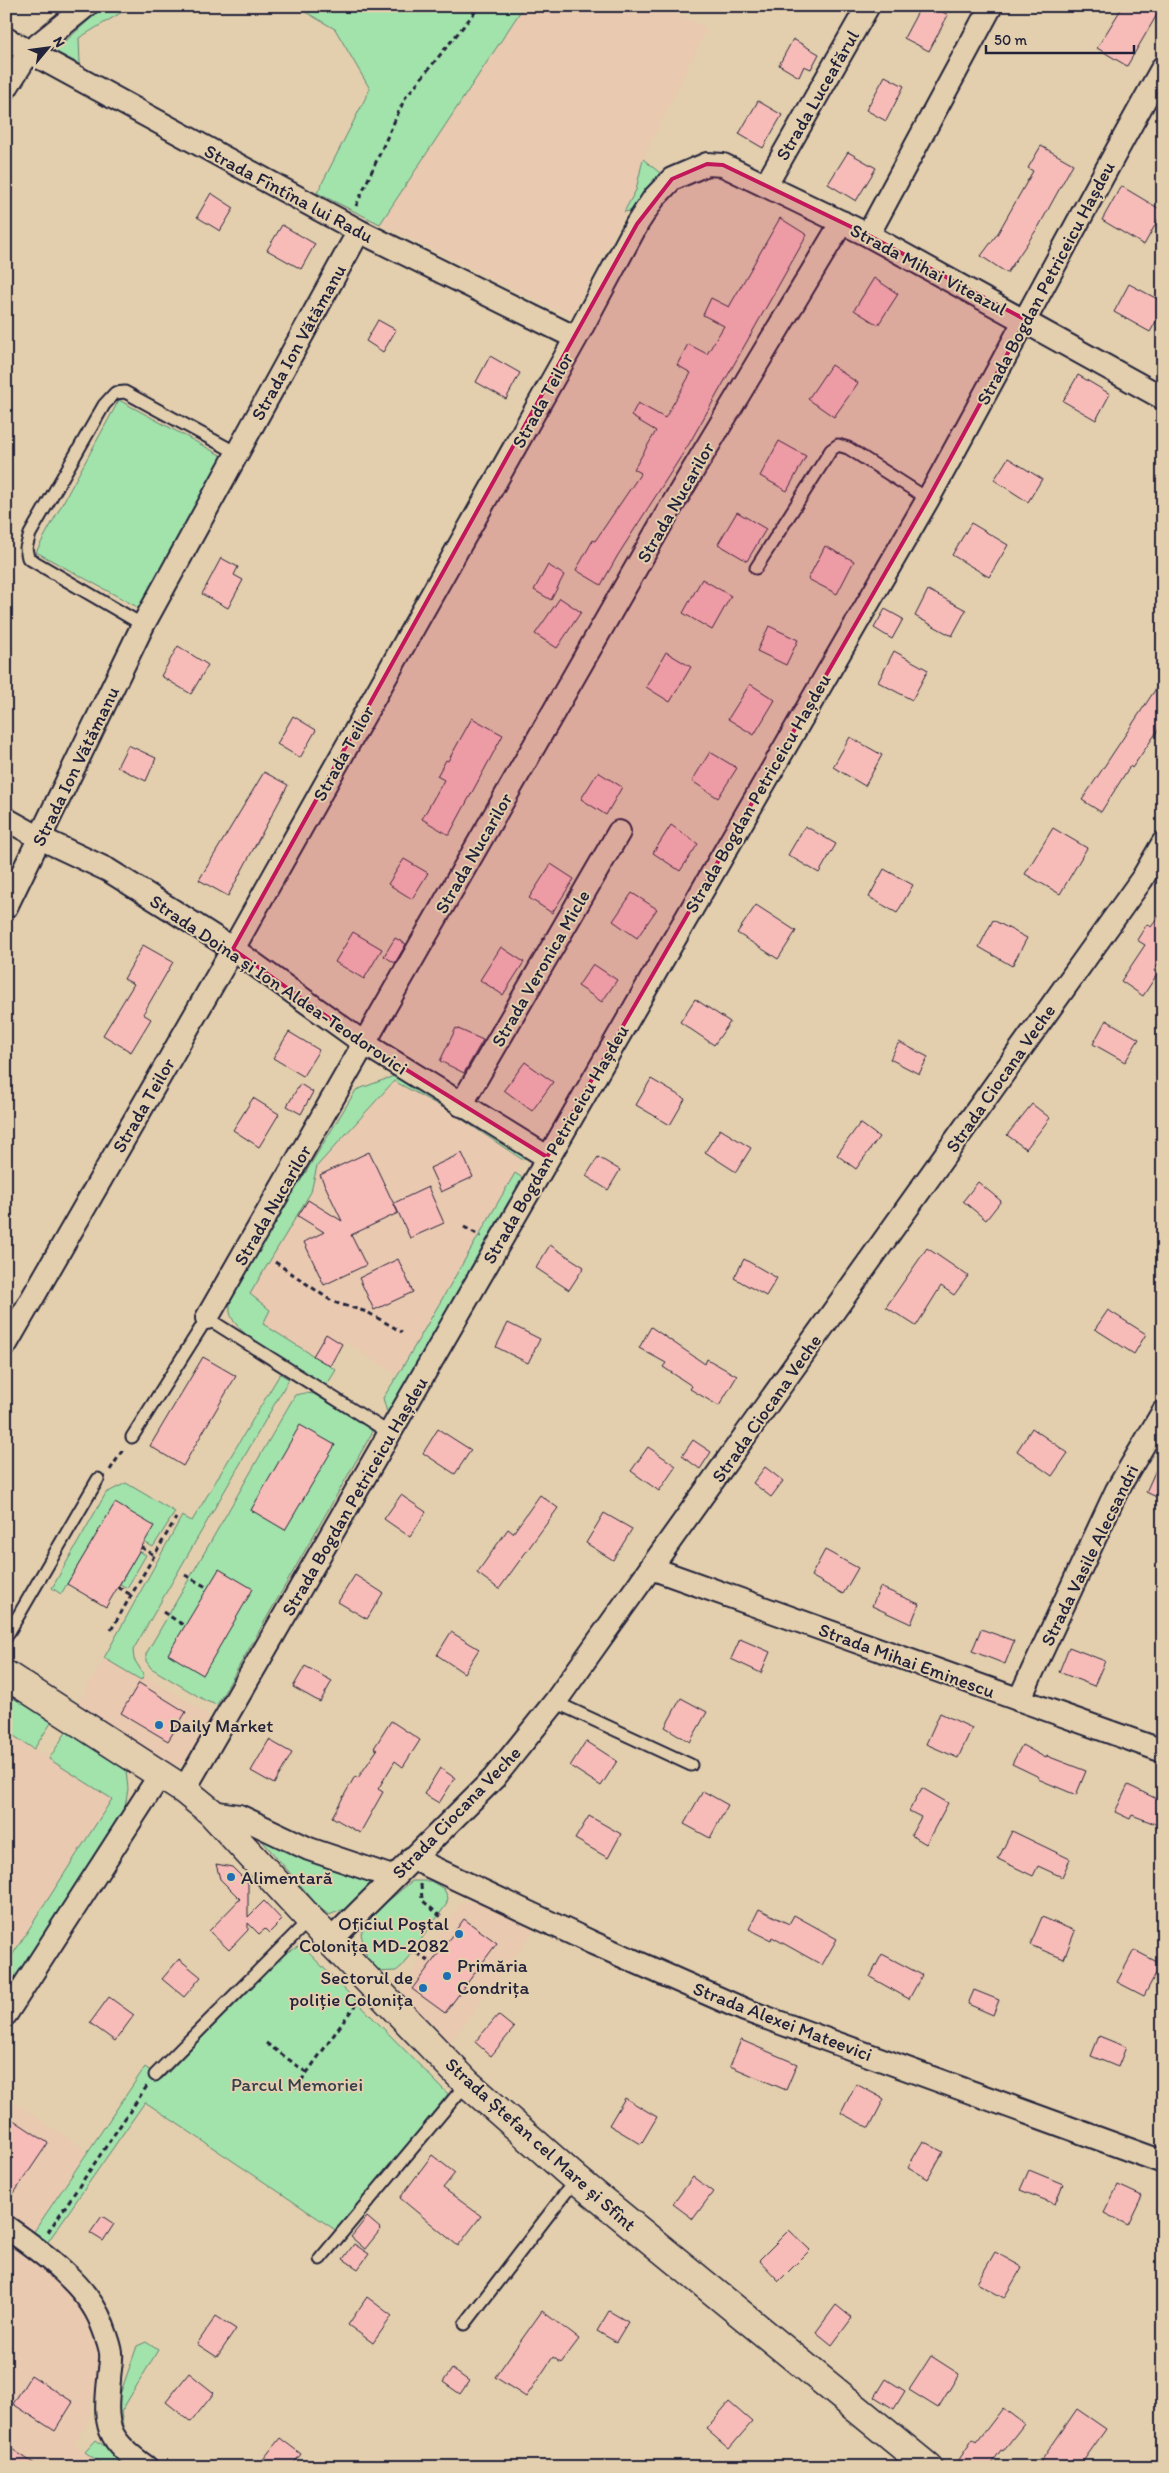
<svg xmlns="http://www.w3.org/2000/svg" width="1169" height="2473" viewBox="0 0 1169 2473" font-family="Itim,sans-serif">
<rect width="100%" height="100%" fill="#e3cfad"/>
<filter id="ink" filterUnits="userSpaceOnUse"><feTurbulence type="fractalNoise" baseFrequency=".02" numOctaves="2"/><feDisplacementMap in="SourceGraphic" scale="10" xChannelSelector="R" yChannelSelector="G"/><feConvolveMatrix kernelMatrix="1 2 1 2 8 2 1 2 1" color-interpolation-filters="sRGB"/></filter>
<g filter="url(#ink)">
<!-- built -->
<path fill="#e9c9b0" d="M 524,6 L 659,6 L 707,28 L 643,159 L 636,190 L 571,317 L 380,224 Z
M 394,1081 L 451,1112 L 523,1160 L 398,1375 L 344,1341 L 330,1366 L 262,1323 L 249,1294 L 311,1192 L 317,1166 Z
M 104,1658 L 141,1680 L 144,1675 L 205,1712 L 211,1726 L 190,1761 L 176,1766 L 77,1705 Z
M 6,1731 L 112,1799 L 18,1947 L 6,1939 Z
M 471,1899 L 534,1930 L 449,2044 L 401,1996 L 404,1984 L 461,1903 Z
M 6,2097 L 87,2151 L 33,2233 L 6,2213 Z
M 6,2238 L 33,2257 L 77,2298 L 96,2328 L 104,2357 L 99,2400 L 91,2397 L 88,2421 L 74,2444 L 106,2467 L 6,2467 Z"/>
<!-- green -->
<path fill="#a2e2ab" stroke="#628273" d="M 105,6 L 132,6 L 79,38 L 80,64 L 54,51 Z
M 295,6 L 524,6 L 380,224 L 317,193 L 370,89 L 335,29 Z
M 643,159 L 660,173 L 634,210 L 624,212 L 636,190 Z
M 119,400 L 222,456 L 139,608 L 36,552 Z
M 394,1076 L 434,1097 L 525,1157 L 523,1160 L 451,1112 L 394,1081 L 317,1166 L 311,1192 L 250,1294 L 270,1310 L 263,1324 L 336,1370 L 326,1386 C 305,1374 233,1336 230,1312 C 229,1303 233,1294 236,1286 L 356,1090 Z
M 515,1173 L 524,1179 L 392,1409 L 387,1412 L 383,1398 L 398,1375 Z
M 280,1374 L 289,1379 L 133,1650 L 134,1659 L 144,1675 L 141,1680 L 104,1658 L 182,1516 L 192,1521 Z
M 305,1393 L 314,1394 L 371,1428 L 372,1433 L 217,1705 L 206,1701 L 151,1668 L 146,1661 L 146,1654 L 295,1395 Z
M 126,1483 L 175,1512 L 153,1547 L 144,1542 L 115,1504 L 61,1594 L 52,1588 L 106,1493 Z
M 139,1551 L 146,1555 L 127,1588 L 120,1584 Z
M 6,1690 L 53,1720 L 34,1749 L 6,1731 Z
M 68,1729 L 109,1755 L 126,1770 L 128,1789 L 125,1808 L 6,1996 L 6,1965 L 112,1799 L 49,1759 Z
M 252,1829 L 370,1880 L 370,1885 L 345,1909 L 329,1915 L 320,1908 Z
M 412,1881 L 431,1881 L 444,1889 L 448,1898 L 446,1905 L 402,1966 L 396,1971 L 376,1972 L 367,1958 L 361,1934 L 370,1916 Z
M 301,1945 L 448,2094 L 337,2231 L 145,2102 L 45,2246 L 33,2233 L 145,2067 L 162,2079 L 281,1956 Z
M 146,2342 L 158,2350 L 121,2412 L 123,2427 L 115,2409 L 137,2346 Z
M 96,2440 L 134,2467 L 106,2467 L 85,2452 Z"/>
<!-- building -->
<path fill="#f8bcb8" stroke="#22223b" d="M 921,6 L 932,6 L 948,15 L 929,51 L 904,38 Z
M 1123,6 L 1162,6 L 1127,66 L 1097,48 Z
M 793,39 L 819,54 L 811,69 L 804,66 L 799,77 L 779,65 Z
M 885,76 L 904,86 L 886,121 L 866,110 Z
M 758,101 L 782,115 L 763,148 L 739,134 Z
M 1041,146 L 1073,164 L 1039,226 L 1007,273 L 981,256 L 998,233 L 1033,171 L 1028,168 Z
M 848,152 L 876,168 L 856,201 L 828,184 Z
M 1121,186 L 1163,211 L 1144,245 L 1102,220 Z
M 211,193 L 234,208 L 220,231 L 197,217 Z
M 780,218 L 807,235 L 689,444 L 618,555 L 601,585 L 576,570 L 593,540 L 595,541 L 641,473 L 634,469 L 656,431 L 631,416 L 638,403 L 665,418 L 691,373 L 677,365 L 688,344 L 707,354 L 724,326 L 703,315 L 711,298 L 729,307 Z
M 282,225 L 315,244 L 301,269 L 267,250 Z
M 874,278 L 898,294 L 878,325 L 854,310 Z
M 1129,284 L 1163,302 L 1163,309 L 1150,332 L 1114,312 Z
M 378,320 L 396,330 L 383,352 L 366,341 Z
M 490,356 L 520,373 L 506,399 L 476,382 Z
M 831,365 L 858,383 L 834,417 L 808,399 Z
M 1078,375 L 1110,394 L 1096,420 L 1063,401 Z
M 779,441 L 806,456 L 787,491 L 760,476 Z
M 1008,458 L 1042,479 L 1028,502 L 994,480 Z
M 737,512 L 766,529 L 747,561 L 718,544 Z
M 971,523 L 1008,545 L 989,577 L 952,555 Z
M 825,546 L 854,561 L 837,594 L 808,579 Z
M 221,558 L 238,567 L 234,575 L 243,580 L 228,608 L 202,594 Z
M 548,565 L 564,575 L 551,600 L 534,590 Z
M 702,579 L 731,596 L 712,630 L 683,613 Z
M 928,590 L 966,610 L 952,636 L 915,616 Z
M 560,598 L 581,612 L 557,648 L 535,634 Z
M 885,609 L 903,619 L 892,639 L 874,628 Z
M 769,626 L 798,640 L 786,665 L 757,651 Z
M 178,646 L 208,665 L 191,694 L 161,676 Z
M 894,651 L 928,670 L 912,700 L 878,682 Z
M 666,652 L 691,667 L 670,702 L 646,687 Z
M 1163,678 L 1163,723 L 1132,768 L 1130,766 L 1101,812 L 1082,800 Z
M 750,684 L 775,700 L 754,735 L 728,719 Z
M 293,716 L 316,730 L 300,758 L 277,744 Z
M 472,718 L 503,735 L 449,835 L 422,819 L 444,780 L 437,776 L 446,760 L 448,761 Z
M 850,737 L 882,755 L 865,786 L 833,767 Z
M 128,745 L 156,758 L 146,781 L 117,767 Z
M 710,752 L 737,768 L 718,798 L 692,781 Z
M 264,772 L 288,785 L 228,896 L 199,880 Z
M 598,772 L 622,787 L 606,815 L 581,799 Z
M 671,825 L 698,844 L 680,871 L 653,853 Z
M 805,826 L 836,844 L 819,873 L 788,855 Z
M 1053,828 L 1087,848 L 1060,894 L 1025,874 Z
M 404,859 L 428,873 L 412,899 L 388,884 Z
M 551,864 L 574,879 L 552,913 L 529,898 Z
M 884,869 L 913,885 L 897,913 L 869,897 Z
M 632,893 L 657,909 L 637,938 L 613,921 Z
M 756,905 L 796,931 L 778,959 L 737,933 Z
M 1163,911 L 1163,956 L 1154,971 L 1158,973 L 1143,996 L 1121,981 L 1145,945 L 1137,940 L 1147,924 L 1151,927 Z
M 993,920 L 1027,938 L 1012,966 L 979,947 Z
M 353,932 L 382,949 L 364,979 L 335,962 Z
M 395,938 L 406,944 L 395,963 L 384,956 Z
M 143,945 L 173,962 L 143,1014 L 151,1019 L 131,1052 L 103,1035 L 134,984 L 124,979 Z
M 501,947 L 524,962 L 503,995 L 480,980 Z
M 593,964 L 617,980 L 602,1002 L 578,986 Z
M 695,999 L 730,1022 L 714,1045 L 680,1022 Z
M 1106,1020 L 1139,1039 L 1125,1062 L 1093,1044 Z
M 456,1028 L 483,1040 L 464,1073 L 440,1061 Z
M 289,1032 L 319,1050 L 303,1076 L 273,1058 Z
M 899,1042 L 928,1057 L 919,1074 L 890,1059 Z
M 525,1062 L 553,1082 L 532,1111 L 504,1090 Z
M 651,1079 L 685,1099 L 670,1125 L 636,1105 Z
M 300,1084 L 313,1092 L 301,1114 L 287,1106 Z
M 253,1098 L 279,1114 L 259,1147 L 233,1130 Z
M 1032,1104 L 1050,1118 L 1026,1149 L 1007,1135 Z
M 860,1123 L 879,1137 L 856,1169 L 837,1155 Z
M 720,1129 L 751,1148 L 736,1172 L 705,1152 Z
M 369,1152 L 398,1213 L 351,1235 L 366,1265 L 324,1285 L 304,1242 L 324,1232 L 298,1216 L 308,1200 L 342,1221 L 320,1175 Z
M 462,1153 L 473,1177 L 441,1192 L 430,1168 Z
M 598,1157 L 620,1170 L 608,1190 L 586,1176 Z
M 978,1182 L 1001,1201 L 986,1220 L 963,1201 Z
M 428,1187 L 444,1223 L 410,1238 L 394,1203 Z
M 550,1245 L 584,1267 L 569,1290 L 536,1268 Z
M 927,1248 L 968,1276 L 954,1295 L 941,1286 L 916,1326 L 886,1307 Z
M 398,1259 L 413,1292 L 374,1310 L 359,1278 Z
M 744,1259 L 777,1278 L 766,1296 L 734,1278 Z
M 1108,1310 L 1146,1334 L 1134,1354 L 1095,1329 Z
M 508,1323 L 540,1339 L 528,1363 L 496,1347 Z
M 651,1327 L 705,1364 L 707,1359 L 737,1376 L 719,1406 L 690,1389 L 692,1386 L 663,1367 L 666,1363 L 639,1348 Z
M 326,1334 L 342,1344 L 330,1366 L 313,1356 Z
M 203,1357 L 236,1376 L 183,1466 L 150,1446 Z
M 300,1425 L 335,1445 L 285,1530 L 251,1510 Z
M 1032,1428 L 1068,1453 L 1052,1476 L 1017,1451 Z
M 438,1429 L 471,1450 L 455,1474 L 423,1453 Z
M 693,1440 L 711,1452 L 700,1469 L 682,1456 Z
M 648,1447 L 676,1466 L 659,1491 L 631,1471 Z
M 1163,1454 L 1163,1500 L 1146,1492 Z
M 765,1467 L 783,1481 L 771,1497 L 753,1483 Z
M 401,1495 L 426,1512 L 410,1537 L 384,1519 Z
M 540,1495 L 558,1508 L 499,1589 L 477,1573 L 508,1529 L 513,1533 Z
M 115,1503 L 154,1526 L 106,1607 L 67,1584 Z
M 604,1513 L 632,1529 L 613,1560 L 586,1543 Z
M 825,1550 L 858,1568 L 843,1594 L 811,1576 Z
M 219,1569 L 253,1589 L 203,1675 L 168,1654 Z
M 355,1575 L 383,1593 L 367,1619 L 338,1602 Z
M 880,1587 L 919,1604 L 911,1624 L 872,1606 Z
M 981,1629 L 1014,1641 L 1005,1664 L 972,1651 Z
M 451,1632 L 479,1649 L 464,1673 L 437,1655 Z
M 740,1639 L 770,1652 L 761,1673 L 731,1659 Z
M 1069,1647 L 1105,1661 L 1094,1686 L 1059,1672 Z
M 305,1666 L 332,1681 L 320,1702 L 293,1687 Z
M 139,1683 L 186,1712 L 168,1741 L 121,1713 Z
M 681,1698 L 707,1712 L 690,1742 L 665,1727 Z
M 940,1713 L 972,1728 L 958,1758 L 926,1744 Z
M 391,1721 L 420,1740 L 403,1767 L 395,1761 L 378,1789 L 383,1792 L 360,1833 L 332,1817 L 355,1776 L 358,1778 L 377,1750 L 374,1748 Z
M 269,1740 L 292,1753 L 274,1784 L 251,1771 Z
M 586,1741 L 617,1761 L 601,1786 L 570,1766 Z
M 1022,1745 L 1046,1758 L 1047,1756 L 1086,1771 L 1076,1795 L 1038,1779 L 1039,1777 L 1012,1764 Z
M 440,1768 L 455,1778 L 439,1803 L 424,1794 Z
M 1128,1785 L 1163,1802 L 1163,1827 L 1132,1815 L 1130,1819 L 1115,1812 Z
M 922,1788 L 948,1803 L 926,1844 L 911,1835 L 921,1817 L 909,1811 Z
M 703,1791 L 728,1805 L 710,1838 L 684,1824 Z
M 589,1816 L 621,1834 L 608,1858 L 575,1839 Z
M 1012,1831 L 1070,1859 L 1062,1877 L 1038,1866 L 1033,1876 L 998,1859 Z
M 216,1864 L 232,1867 L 248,1883 L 248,1917 L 264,1901 L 282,1920 L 269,1933 L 265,1929 L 259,1934 L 248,1923 L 248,1930 L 229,1950 L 209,1931 L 240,1899 L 220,1879 Z
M 759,1909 L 789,1924 L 794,1915 L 837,1939 L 822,1965 L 772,1937 L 771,1940 L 749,1929 Z
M 1042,1917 L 1075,1931 L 1064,1959 L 1030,1945 Z
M 464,1919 L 497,1943 L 445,2013 L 412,1989 Z
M 1134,1950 L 1161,1964 L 1144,1996 L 1117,1982 Z
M 882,1954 L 922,1975 L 909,1999 L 870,1977 Z
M 179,1959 L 201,1977 L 184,1997 L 162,1979 Z
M 974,1990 L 999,2000 L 993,2015 L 968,2004 Z
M 109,1997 L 134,2015 L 115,2041 L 90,2023 Z
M 498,2015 L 514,2028 L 491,2056 L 475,2042 Z
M 1099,2036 L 1126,2047 L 1118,2067 L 1091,2056 Z
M 741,2040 L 797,2064 L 786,2090 L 730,2066 Z
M 856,2084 L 884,2099 L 869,2128 L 841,2113 Z
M 625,2098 L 657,2117 L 641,2144 L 609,2125 Z
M 6,2115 L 48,2143 L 6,2205 Z
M 923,2141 L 943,2152 L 928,2179 L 908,2167 Z
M 432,2155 L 455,2173 L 443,2188 L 481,2216 L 458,2246 L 400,2198 Z
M 1029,2170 L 1063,2184 L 1055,2204 L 1020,2190 Z
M 693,2177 L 713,2192 L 693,2219 L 673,2204 Z
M 1118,2185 L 1142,2196 L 1128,2225 L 1104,2213 Z
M 102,2216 L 114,2224 L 103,2241 L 90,2233 Z
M 367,2217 L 381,2229 L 365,2249 L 351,2237 Z
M 789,2230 L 810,2250 L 779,2281 L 759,2260 Z
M 354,2244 L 369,2254 L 358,2269 L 343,2259 Z
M 995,2252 L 1022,2267 L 1004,2298 L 977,2283 Z
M 367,2297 L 392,2316 L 373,2343 L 348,2325 Z
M 836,2305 L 852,2318 L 832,2345 L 816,2332 Z
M 542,2311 L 579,2339 L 561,2363 L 553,2357 L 526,2397 L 495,2377 Z
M 609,2311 L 628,2322 L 616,2342 L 597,2331 Z
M 216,2316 L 236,2329 L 217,2357 L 197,2344 Z
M 931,2356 L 959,2374 L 938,2408 L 909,2390 Z
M 452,2369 L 469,2381 L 460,2394 L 443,2382 Z
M 189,2373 L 214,2393 L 191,2422 L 166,2402 Z
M 31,2375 L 73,2402 L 55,2431 L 13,2404 Z
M 886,2379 L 905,2391 L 894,2409 L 875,2397 Z
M 729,2402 L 752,2422 L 729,2449 L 706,2429 Z
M 1003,2408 L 1024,2424 L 1003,2451 L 1001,2450 L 989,2467 L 954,2467 L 973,2439 L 977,2442 Z
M 1077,2409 L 1106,2429 L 1079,2467 L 1037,2467 Z
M 280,2438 L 301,2454 L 291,2467 L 257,2467 Z
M 6,2445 L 39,2467 L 6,2467 Z"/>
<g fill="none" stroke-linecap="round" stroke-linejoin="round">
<defs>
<path id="lane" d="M 756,568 L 831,450 L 838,445 L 848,448 L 928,499
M 143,625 L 28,558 L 26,548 L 30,534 L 104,405 L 115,393 L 125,392 L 237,453
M 132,1437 L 207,1318 L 391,1434
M 6,1637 L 98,1479
M 555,1702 L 691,1765
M 155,2075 L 310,1919
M 320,2259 L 467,2083
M 465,2324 L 576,2179"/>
<path id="street" d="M 6,39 L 359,231 L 576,338
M 6,88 L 29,52 L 86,6
M 766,185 L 868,6
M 868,235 L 991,6
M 6,819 L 40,838 L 108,870 L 172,910 L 233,949 L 365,1044 L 547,1157
M 6,907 L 143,625 L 359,231
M 461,1105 L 619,832
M 207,1318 L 668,512 L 842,222
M 6,1344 L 233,949 L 576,338 L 637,224 L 654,198 L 672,179 L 707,164 L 723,165 L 868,235 L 1163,398
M 651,1568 L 1163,1751
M 1019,1700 L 1117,1490 L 1163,1412
M 184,1790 L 928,499 C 1007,355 1083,210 1163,67
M 211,1812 L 239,1816 L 309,1849 L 392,1877
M 412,1858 L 593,1943 L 745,2010 L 1163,2162
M 330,1941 L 494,1778 L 555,1702 L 1142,879 L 1163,843
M 6,2014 L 160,1775
M 6,2227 C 39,2250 88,2285 102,2324 C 105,2332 110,2344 111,2353 C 112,2361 109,2371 109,2380 C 104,2426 107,2440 146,2467"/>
<path id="secondary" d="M 6,1675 L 184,1790 L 211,1812 L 330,1941 L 467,2083 L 576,2179 L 928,2467"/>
</defs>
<!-- lane casing -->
<use href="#lane" stroke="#22223b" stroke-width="15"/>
<!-- street casing -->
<use href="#street" stroke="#22223b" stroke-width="26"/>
<!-- secondary casing -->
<use href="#secondary" stroke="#22223b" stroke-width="31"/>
<!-- path -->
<path stroke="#22223b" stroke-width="3" stroke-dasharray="5 4" stroke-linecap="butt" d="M 356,206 L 405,98 L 480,6
M 464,1227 L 481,1236
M 275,1262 L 333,1302 L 367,1312 L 402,1332
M 110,1470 L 124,1448
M 141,1547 L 154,1555
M 185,1575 L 208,1588
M 118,1587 L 131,1595
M 163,1612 L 185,1626
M 111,1630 L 176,1518
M 421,1884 L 422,1900 L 441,1917
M 417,1953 L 431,1963
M 266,2043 L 306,2072
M 296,2088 L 358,2001
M 48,2232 L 147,2086"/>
<!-- lane -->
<use href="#lane" stroke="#e3cfad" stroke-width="11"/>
<!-- street -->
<use href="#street" stroke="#e3cfad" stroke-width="22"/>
<!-- secondary -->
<use href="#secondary" stroke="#e3cfad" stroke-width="28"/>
</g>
</g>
<!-- marked area -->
<path fill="#c2185b" fill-opacity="0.2" stroke="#c2185b" stroke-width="4" stroke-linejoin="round" d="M 707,164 L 723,165 L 868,235 L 1026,320 L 928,499 L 547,1157 L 365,1044 L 233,949 L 637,224 L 672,179 Z"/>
<!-- markers -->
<g fill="#1f6fb2" stroke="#e3cfad" stroke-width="2">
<circle cx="159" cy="1725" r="5"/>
<circle cx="231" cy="1877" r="5"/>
<circle cx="459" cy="1934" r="5"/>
<circle cx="447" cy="1976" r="5"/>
<circle cx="423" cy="1988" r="5"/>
</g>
<g text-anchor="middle" stroke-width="4" stroke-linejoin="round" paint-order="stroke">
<!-- street labels -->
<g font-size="19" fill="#22223b" stroke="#e3cfad">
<text transform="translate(817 95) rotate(-60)" y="7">Strada Luceafărul</text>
<text transform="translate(289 193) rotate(28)" y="7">Strada Fîntîna lui Radu</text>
<text transform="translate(929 269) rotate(28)" y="7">Strada Mihai Viteazul</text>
<text transform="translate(1045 283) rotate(-62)" y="7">Strada Bogdan Petriceicu Hașdeu</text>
<text transform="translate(298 342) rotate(-61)" y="7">Strada Ion Vătămanu</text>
<text transform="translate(542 400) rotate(-61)" y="7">Strada Teilor</text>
<text transform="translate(675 502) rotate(-60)" y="7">Strada Nucarilor</text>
<text transform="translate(343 753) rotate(-61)" y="7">Strada Teilor</text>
<text transform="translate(75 766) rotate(-64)" y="7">Strada Ion Vătămanu</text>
<text transform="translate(757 793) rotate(-60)" y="7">Strada Bogdan Petriceicu Hașdeu</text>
<text transform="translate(473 853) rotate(-60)" y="7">Strada Nucarilor</text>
<text transform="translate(540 968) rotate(-60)" y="7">Strada Veronica Micle</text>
<text transform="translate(279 984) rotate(34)" y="7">Strada Doina și Ion Aldea-Teodorovici</text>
<text transform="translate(1000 1078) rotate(-55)" y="7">Strada Ciocana Veche</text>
<text transform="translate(143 1105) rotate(-60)" y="7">Strada Teilor</text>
<text transform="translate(555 1144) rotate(-60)" y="7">Strada Bogdan Petriceicu Hașdeu</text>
<text transform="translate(272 1205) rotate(-60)" y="7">Strada Nucarilor</text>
<text transform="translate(766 1408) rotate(-55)" y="7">Strada Ciocana Veche</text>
<text transform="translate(354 1496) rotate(-60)" y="7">Strada Bogdan Petriceicu Hașdeu</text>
<text transform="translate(1089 1555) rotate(-64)" y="7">Strada Vasile Alecsandri</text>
<text transform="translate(907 1660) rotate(20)" y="7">Strada Mihai Eminescu</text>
<text transform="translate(456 1812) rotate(-46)" y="7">Strada Ciocana Veche</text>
<text transform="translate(783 2021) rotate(21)" y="7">Strada Alexei Mateevici</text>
<text transform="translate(541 2144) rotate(42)" y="7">Strada Ștefan cel Mare și Sfînt</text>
</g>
<!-- poi labels -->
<g font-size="19" fill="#22223b" stroke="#e3cfad" text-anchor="start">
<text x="169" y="1732">Daily Market</text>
<text x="241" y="1884">Alimentară</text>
<text x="449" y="1930" text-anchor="end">Oficiul Poștal<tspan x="449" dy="22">Colonița MD-2082</tspan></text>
<text x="457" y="1972">Primăria<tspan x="457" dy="22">Condrița</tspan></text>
<text x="413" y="1984" text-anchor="end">Sectorul de<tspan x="413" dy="22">poliție Colonița</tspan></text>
</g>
<!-- park labels -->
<g font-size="19" fill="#353f4c" stroke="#e3cfad">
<text x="297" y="2091">Parcul Memoriei</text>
</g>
</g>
<!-- margin -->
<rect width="1169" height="2473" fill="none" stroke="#e3cfad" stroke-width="25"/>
<rect x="12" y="12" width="1144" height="2448" fill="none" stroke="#22223b" stroke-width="2" filter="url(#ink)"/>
<!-- north arrow -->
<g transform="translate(48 48) rotate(61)" stroke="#e3cfad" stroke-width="4" paint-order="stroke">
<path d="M0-4L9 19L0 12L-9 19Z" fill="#22223b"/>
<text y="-8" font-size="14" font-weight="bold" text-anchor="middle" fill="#22223b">N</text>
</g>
<!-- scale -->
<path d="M986 45v8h148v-8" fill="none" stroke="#22223b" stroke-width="2.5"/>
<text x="994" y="45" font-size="15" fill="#22223b" stroke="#e3cfad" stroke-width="4" paint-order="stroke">50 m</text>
</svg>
